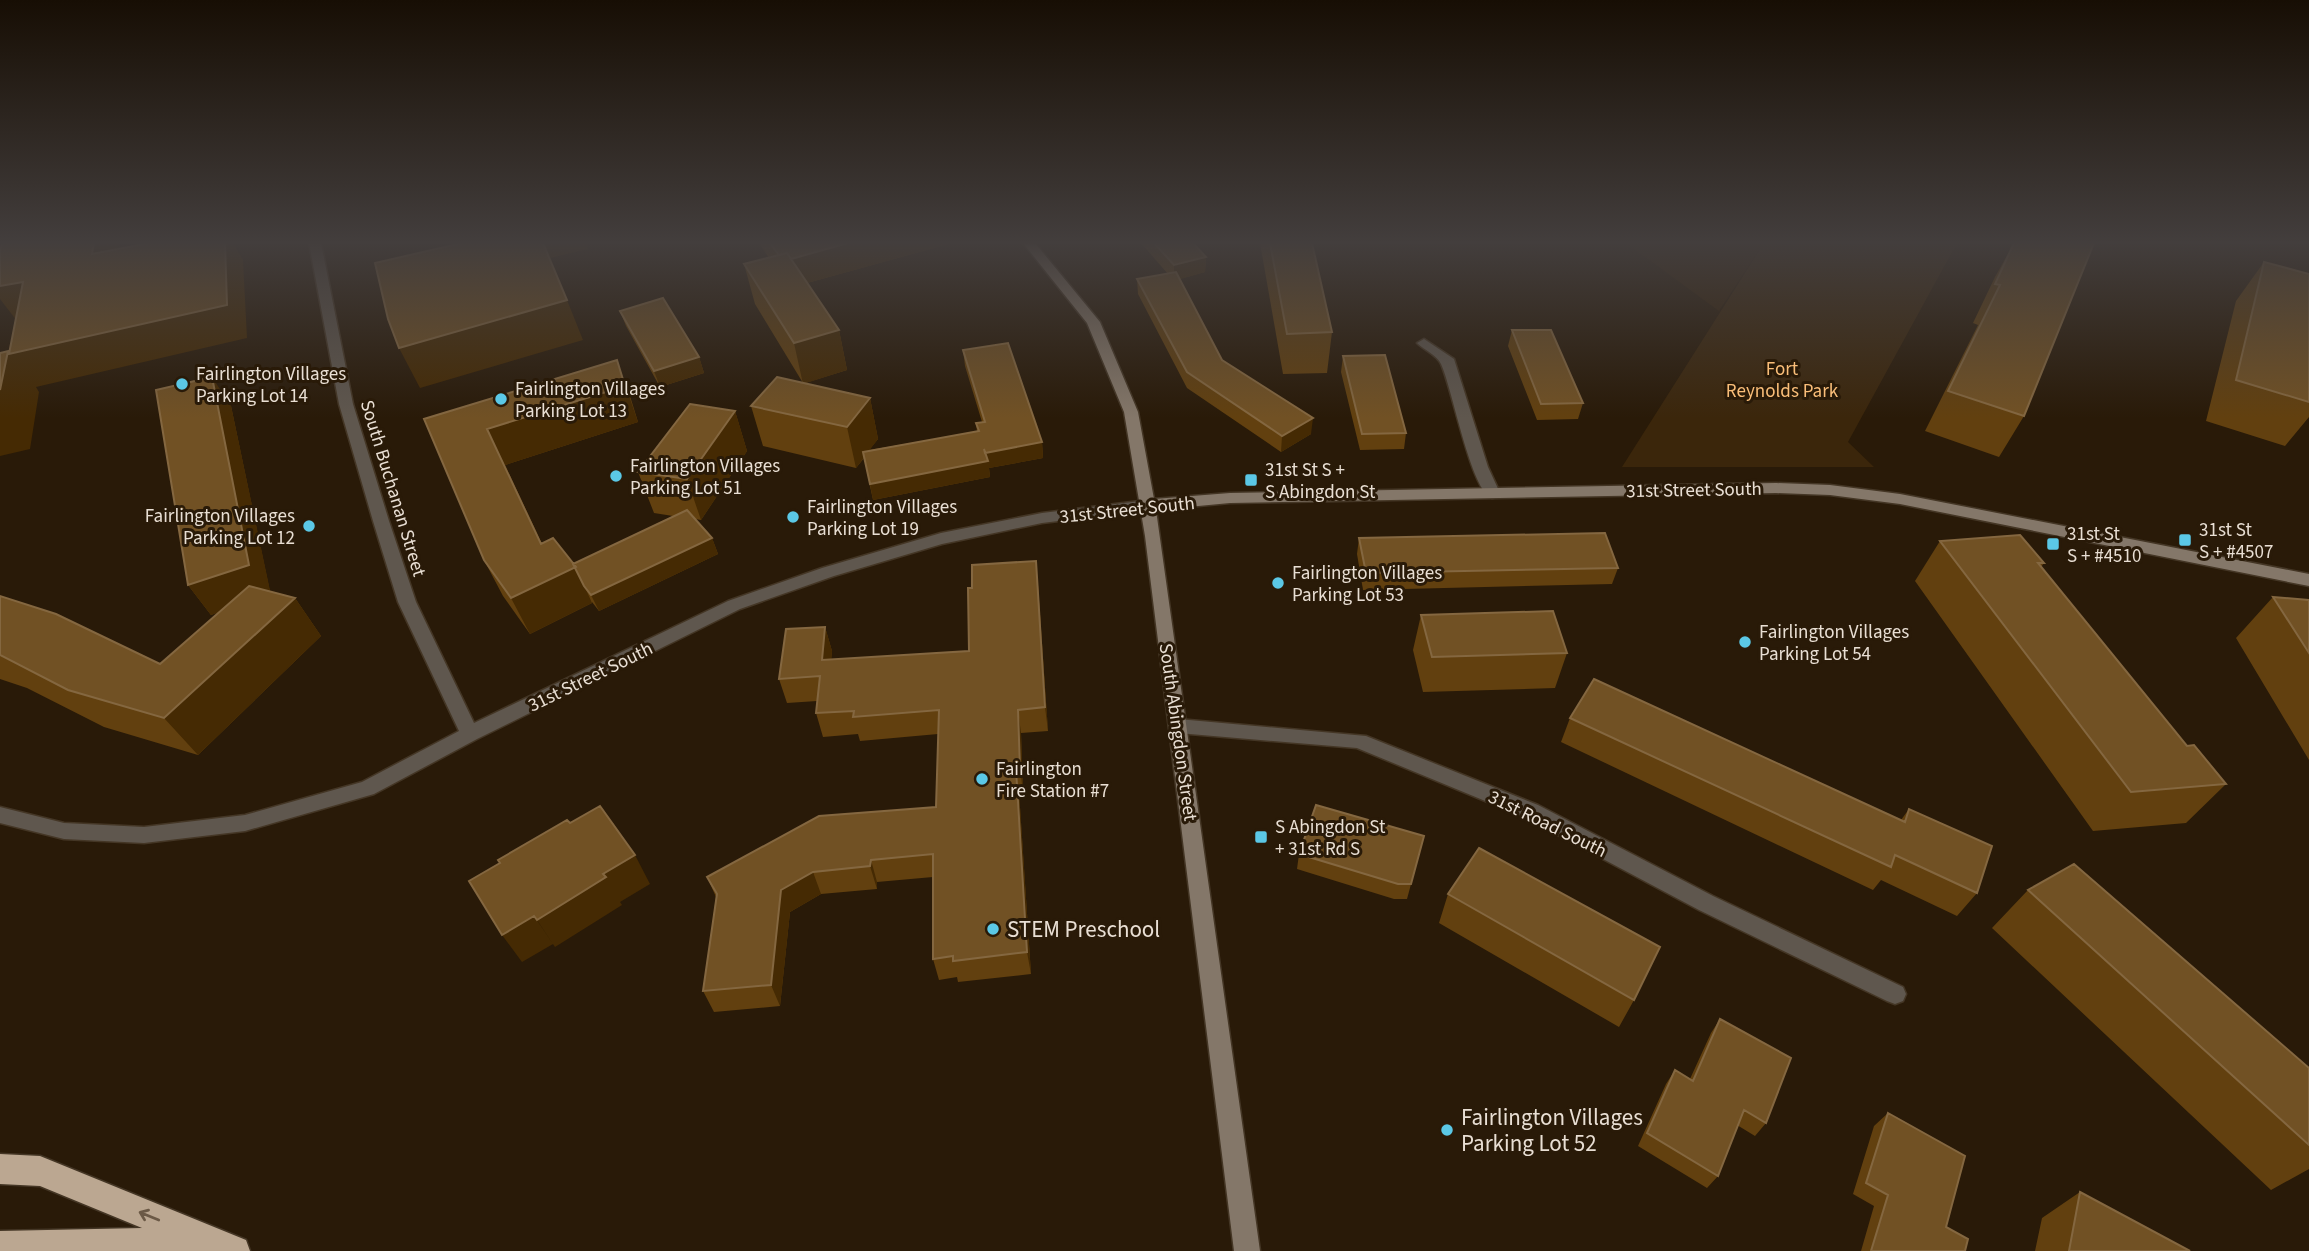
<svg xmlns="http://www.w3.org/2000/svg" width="2309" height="1251" viewBox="0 0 2309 1251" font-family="'Source Sans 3',sans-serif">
<rect width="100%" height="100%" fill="#291a08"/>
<!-- built -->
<path fill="#352109" d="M 1626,243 L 1764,243 L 1719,311 Z"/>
<!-- green -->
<path fill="#3b260b" d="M 1764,243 L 1957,243 L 1848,442 L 1874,467 L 1622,467 Z"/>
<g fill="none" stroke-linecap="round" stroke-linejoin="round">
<defs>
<path id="street" d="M 309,243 L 321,243 L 353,404 L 389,521 L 416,602 L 474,723 L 728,601 L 822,568 L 941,533 L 1042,513 L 1148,500 L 1156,505 L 1148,510 L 1042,523 L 942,544 L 834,576 L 740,609 L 477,739 L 374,794 L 245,831 L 144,843 L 64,839 L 0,823 L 0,807 L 64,823 L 144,827 L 245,815 L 362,782 L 459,731 L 398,602 L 373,521 L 339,404 Z
M 1424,339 L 1454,359 L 1488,467 L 1500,493 L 1498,497 L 1492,498 C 1471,492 1452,387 1441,364 C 1437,355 1424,350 1417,343 Z
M 1178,719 L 1366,736 L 1538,805 L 1713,896 L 1903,987 L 1906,994 L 1903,1001 L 1895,1004 L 1887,1001 L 1699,910 L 1524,817 L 1357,748 L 1178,733 L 1171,731 L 1169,726 L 1171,721 Z"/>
<path id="secondary" d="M 1023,243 L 1035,243 L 1100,322 L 1138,412 L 1154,499 L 1230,493 L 1776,483 L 1830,485 L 1900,494 L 2309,574 L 2309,586 L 1900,504 L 1830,495 L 1776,493 L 1230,503 L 1156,510 L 1260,1251 L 1234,1251 L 1145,536 L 1124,412 L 1087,323 Z"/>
<path id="highway" d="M 0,1154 L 40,1156 L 246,1240 L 250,1251 L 0,1251 L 0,1231 L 142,1228 L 40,1186 L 0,1184 Z"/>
</defs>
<!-- street casing -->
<use href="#street" stroke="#443625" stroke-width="3"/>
<!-- secondary casing -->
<use href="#secondary" stroke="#443625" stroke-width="3"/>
<!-- highway casing -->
<use href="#highway" stroke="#443625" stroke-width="3"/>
<!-- street -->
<use href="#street" fill="#5f574e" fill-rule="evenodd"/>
<!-- secondary -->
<use href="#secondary" fill="#847769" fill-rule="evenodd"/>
<!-- highway -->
<use href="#highway" fill="#bba791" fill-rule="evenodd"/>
</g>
<!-- wall -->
<path fill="#62400f" d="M 759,243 L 952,243 L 807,283 L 839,330 L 847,370 L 805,383 L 870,398 L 878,439 L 869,450 L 977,432 L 976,423 L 982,422 L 965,366 L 963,350 L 1042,442 L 1043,458 L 989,468 L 990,477 L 873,500 L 864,458 L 856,468 L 763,446 L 751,406 L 803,383 L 755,304 L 744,264 L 769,258 Z
M 1141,243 L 1193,243 L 1206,257 L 1205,272 L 1179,279 L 1222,360 L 1311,434 L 1281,452 L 1187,388 L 1138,294 L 1137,279 L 1168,274 Z
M 1260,243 L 1312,243 L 1332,332 L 1327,373 L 1283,374 Z
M 2014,243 L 2024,416 L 1999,457 L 1925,431 L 1978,325 L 1973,323 L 1995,277 Z
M 2264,262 L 2309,274 L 2309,417 L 2285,446 L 2206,421 L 2236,301 Z
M 620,311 L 699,357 L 704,373 L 660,387 L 626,326 Z
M 1512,330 L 1583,403 L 1578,419 L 1537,420 L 1508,346 Z
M 1343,356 L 1406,433 L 1404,449 L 1360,450 L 1341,372 Z
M 630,396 L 638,422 L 505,465 L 542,544 L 573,564 L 673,516 L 654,513 L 638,472 L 735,411 L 747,451 L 701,520 L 695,519 L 712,538 L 718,554 L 599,611 L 592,602 L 592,603 L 530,634 L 503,596 L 484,560 L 424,419 Z
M 231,406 L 270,592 L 295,598 L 321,636 L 198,755 L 104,727 L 27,688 L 0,679 L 0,596 L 160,664 L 219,612 L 211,615 L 188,585 Z
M 1359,538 L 1618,568 L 1612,584 L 1363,590 L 1357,554 Z
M 1940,541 L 2044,563 L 2041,567 L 2187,746 L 2226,784 L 2186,823 L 2093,831 L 1915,581 Z
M 1038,585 L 1048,731 L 1021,733 L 1023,792 L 1019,792 L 1031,974 L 958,982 L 957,977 L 939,980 L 933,959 L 933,877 L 877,882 L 877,889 L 821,894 L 790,912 L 780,1006 L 714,1012 L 703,991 L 716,897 L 707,877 L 936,807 L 938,734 L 860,741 L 858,734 L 823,737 L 816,713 L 817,701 L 787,703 L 779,679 L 825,627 L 832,651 L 831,660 L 969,651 Z
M 2273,597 L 2309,600 L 2309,760 L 2236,638 Z
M 1421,615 L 1567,653 L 1555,688 L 1423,692 L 1413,650 Z
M 1570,718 L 1901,820 L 1909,809 L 1977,893 L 1957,916 L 1881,880 L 1873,890 L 1561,742 Z
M 1424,836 L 1407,899 L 1394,899 L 1297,869 L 1299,854 Z
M 2028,890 L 2309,1068 L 2309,1169 L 2271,1190 L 1992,928 Z
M 1448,894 L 1634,1000 L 1619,1027 L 1439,923 Z
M 1720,1019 L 1766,1123 L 1755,1136 L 1737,1125 L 1718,1176 L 1707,1188 L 1638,1146 L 1666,1084 L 1675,1070 L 1690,1079 L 1711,1033 Z
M 1888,1113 L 1946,1227 L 1965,1251 L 1861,1251 L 1874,1206 L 1853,1194 L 1874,1126 Z
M 2080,1192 L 2190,1251 L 2035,1251 L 2042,1218 Z"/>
<!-- shaded-wall -->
<path fill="#452a03" d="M 94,243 L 119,243 L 114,287 L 92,254 Z
M 225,243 L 233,243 L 243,260 L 247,338 L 36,387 L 39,392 L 30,449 L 0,456 L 0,390 L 8,351 L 9,354 Z
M 546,243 L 586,243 L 588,249 L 546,259 L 540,244 Z
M 848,243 L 952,243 L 789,288 L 783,261 Z
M 1206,257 L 1205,272 L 1174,281 L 1174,265 Z
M 23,282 L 17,321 L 0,299 L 0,286 Z
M 567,300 L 583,340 L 420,388 L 399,348 Z
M 839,330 L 847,370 L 803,384 L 794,343 Z
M 699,357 L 704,373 L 660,387 L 654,371 Z
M 617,360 L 638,422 L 505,465 L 557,576 L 576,567 L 592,603 L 530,634 L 511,598 L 487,429 Z
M 212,377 L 231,406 L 271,595 L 211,615 L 188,585 Z
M 870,398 L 878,439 L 856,468 L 847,427 Z
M 735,411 L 747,451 L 701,520 L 687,479 Z
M 1313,418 L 1311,434 L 1281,452 L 1282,436 Z
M 1042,442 L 1043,458 L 989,468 L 990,477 L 873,500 L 870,484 L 985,453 Z
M 712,538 L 718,554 L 599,611 L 591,595 Z
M 1036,561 L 1038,585 L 1048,731 L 1045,707 Z
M 295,598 L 321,636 L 198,755 L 164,718 Z
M 825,627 L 832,651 L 829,684 L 822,660 Z
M 1018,710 L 1021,733 L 1023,792 L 1020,768 Z
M 1016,768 L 1019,792 L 1031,974 L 1027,952 Z
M 635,855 L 650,884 L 620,902 L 622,905 L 555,947 L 537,920 L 603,874 Z
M 871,860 L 877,882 L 877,889 L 870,866 Z
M 813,872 L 821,894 L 790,912 L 780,1006 L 771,985 L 781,890 Z
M 534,916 L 553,944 L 522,962 L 502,935 Z"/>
<!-- building -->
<path fill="#715124" stroke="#846740" stroke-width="2" d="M 2,243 L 94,243 L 92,254 L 149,243 L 225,243 L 227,305 L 9,354 L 23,282 L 0,286 L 0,251 Z
M 462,243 L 543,243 L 567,300 L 399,348 L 388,319 L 375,263 Z
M 770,243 L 848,243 L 791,259 L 787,253 L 779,255 Z
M 1154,243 L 1193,243 L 1206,257 L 1174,265 Z
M 1270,243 L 1312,243 L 1332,332 L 1287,334 Z
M 2014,243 L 2094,243 L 2024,416 L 1948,391 L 2000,285 L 1995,284 Z
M 787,253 L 839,330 L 794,343 L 744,264 Z
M 2264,262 L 2309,274 L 2309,402 L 2236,380 Z
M 1176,272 L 1222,360 L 1313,418 L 1282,436 L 1187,372 L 1137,279 Z
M 663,298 L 699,357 L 654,371 L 620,311 Z
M 1512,330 L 1551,330 L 1583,403 L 1541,404 Z
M 1008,343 L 1042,442 L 985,453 L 984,449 L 988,461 L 870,484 L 863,452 L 979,431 L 976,423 L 985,422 L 963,350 Z
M 8,351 L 0,390 L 0,353 Z
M 1385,355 L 1406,433 L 1362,434 L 1343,356 Z
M 617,360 L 625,386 L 487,429 L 541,544 L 553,538 L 576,567 L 511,598 L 484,560 L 424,419 Z
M 212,377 L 249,565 L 188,585 L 156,390 Z
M 777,377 L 870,398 L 847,427 L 751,406 Z
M 690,404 L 735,411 L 687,479 L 638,472 Z
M 687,510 L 712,538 L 591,595 L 584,586 L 573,564 Z
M 1605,533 L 1618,568 L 1366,573 L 1359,538 Z
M 2020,535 L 2044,563 L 2038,563 L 2187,746 L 2194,745 L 2226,784 L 2131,792 L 1940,541 Z
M 1036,561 L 1045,707 L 1018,710 L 1020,768 L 1016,768 L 1027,952 L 953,961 L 953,956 L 933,959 L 933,854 L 871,860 L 870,866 L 813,872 L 781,890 L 771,985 L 703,991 L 717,894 L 707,877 L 819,816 L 936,807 L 939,710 L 853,717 L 854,711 L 816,713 L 820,676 L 779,679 L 786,629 L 825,627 L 822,660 L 969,651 L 968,588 L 972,588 L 972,565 Z
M 249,586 L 295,598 L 164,718 L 68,690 L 0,655 L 0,596 L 56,614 L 160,664 Z
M 2273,597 L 2309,600 L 2309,653 Z
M 1553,611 L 1567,653 L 1432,657 L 1421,615 Z
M 1594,679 L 1905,822 L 1909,809 L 1992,846 L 1977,893 L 1895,855 L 1891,867 L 1570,718 Z
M 1316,805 L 1424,836 L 1411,884 L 1398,884 L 1299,854 Z
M 600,806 L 635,855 L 603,874 L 606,877 L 537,920 L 534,916 L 502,935 L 469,881 L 500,863 L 498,860 L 567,820 L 570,823 Z
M 1479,848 L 1660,947 L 1634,1000 L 1448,894 Z
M 2074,864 L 2309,1068 L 2309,1145 L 2028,890 Z
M 1720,1019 L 1791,1058 L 1766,1123 L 1744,1110 L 1718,1176 L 1647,1133 L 1675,1070 L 1693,1081 Z
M 1888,1113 L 1965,1156 L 1946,1227 L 1968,1239 L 1965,1251 L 1871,1251 L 1888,1195 L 1866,1183 Z
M 2080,1192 L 2190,1251 L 2069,1251 Z"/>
<!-- one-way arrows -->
<defs><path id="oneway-shaft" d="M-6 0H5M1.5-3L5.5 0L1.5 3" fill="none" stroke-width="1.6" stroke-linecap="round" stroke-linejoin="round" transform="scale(1.75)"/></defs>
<use stroke="#6b5946" href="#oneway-shaft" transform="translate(149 1216) rotate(-158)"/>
<!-- sky -->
<linearGradient id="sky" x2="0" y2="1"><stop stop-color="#170e04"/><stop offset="0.58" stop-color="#433e3d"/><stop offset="1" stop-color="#433e3d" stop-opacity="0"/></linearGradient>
<rect width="2309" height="418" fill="url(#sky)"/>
<!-- markers -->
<g fill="#5bc8e6" stroke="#291a08" stroke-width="2.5">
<circle cx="182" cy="384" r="7"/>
<circle cx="501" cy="399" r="7"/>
<circle cx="616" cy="476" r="7"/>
<rect x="1244" y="473" width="14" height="14" rx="3.5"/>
<circle cx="793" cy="517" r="7"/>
<circle cx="309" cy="526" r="7"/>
<rect x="2178" y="533" width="14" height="14" rx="3.5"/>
<rect x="2046" y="537" width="14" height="14" rx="3.5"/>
<circle cx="1278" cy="583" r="7"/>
<circle cx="1745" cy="642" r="7"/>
<circle cx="982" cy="779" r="7"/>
<rect x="1254" y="830" width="14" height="14" rx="3.5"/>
<circle cx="993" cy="929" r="7"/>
<circle cx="1447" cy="1130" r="7"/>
</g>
<g text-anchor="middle" stroke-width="6" stroke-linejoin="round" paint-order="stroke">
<!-- park labels -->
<g font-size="19" fill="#fabe79" stroke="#291a08">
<text x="1782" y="375">Fort<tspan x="1782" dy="22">Reynolds Park</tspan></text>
</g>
<!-- poi labels -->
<g font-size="19" fill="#e9dfd4" stroke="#291a08" text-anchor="start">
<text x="196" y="380">Fairlington Villages<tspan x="196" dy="22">Parking Lot 14</tspan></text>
<text x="515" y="395">Fairlington Villages<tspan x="515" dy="22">Parking Lot 13</tspan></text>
<text x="630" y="472">Fairlington Villages<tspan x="630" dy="22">Parking Lot 51</tspan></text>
<text x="1265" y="476">31st St S +<tspan x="1265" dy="22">S Abingdon St</tspan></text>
<text x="807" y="513">Fairlington Villages<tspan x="807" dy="22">Parking Lot 19</tspan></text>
<text x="295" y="522" text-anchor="end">Fairlington Villages<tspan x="295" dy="22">Parking Lot 12</tspan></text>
<text x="2199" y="536">31st St<tspan x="2199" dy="22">S + #4507</tspan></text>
<text x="2067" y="540">31st St<tspan x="2067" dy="22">S + #4510</tspan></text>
<text x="1292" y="579">Fairlington Villages<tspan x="1292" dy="22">Parking Lot 53</tspan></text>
<text x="1759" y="638">Fairlington Villages<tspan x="1759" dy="22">Parking Lot 54</tspan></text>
<text x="996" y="775">Fairlington<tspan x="996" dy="22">Fire Station #7</tspan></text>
<text x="1275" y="833">S Abingdon St<tspan x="1275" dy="22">+ 31st Rd S</tspan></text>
</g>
<!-- street labels -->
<g font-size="19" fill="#e9dfd4" stroke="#291a08">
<text transform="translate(394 488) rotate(73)" y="7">South Buchanan Street</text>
<text transform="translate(1694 489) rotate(-1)" y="7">31st Street South</text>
<text transform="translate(1127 509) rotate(-6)" y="7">31st Street South</text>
<text transform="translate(590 676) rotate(-26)" y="7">31st Street South</text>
<text transform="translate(1179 732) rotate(82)" y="7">South Abingdon Street</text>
<text transform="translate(1548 823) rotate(26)" y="7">31st Road South</text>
</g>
<!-- near-poi labels -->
<g font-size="23" fill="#e9dfd4" stroke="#291a08" text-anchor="start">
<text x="1007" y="937">STEM Preschool</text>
<text x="1461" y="1125">Fairlington Villages<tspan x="1461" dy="26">Parking Lot 52</tspan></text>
</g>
</g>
</svg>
